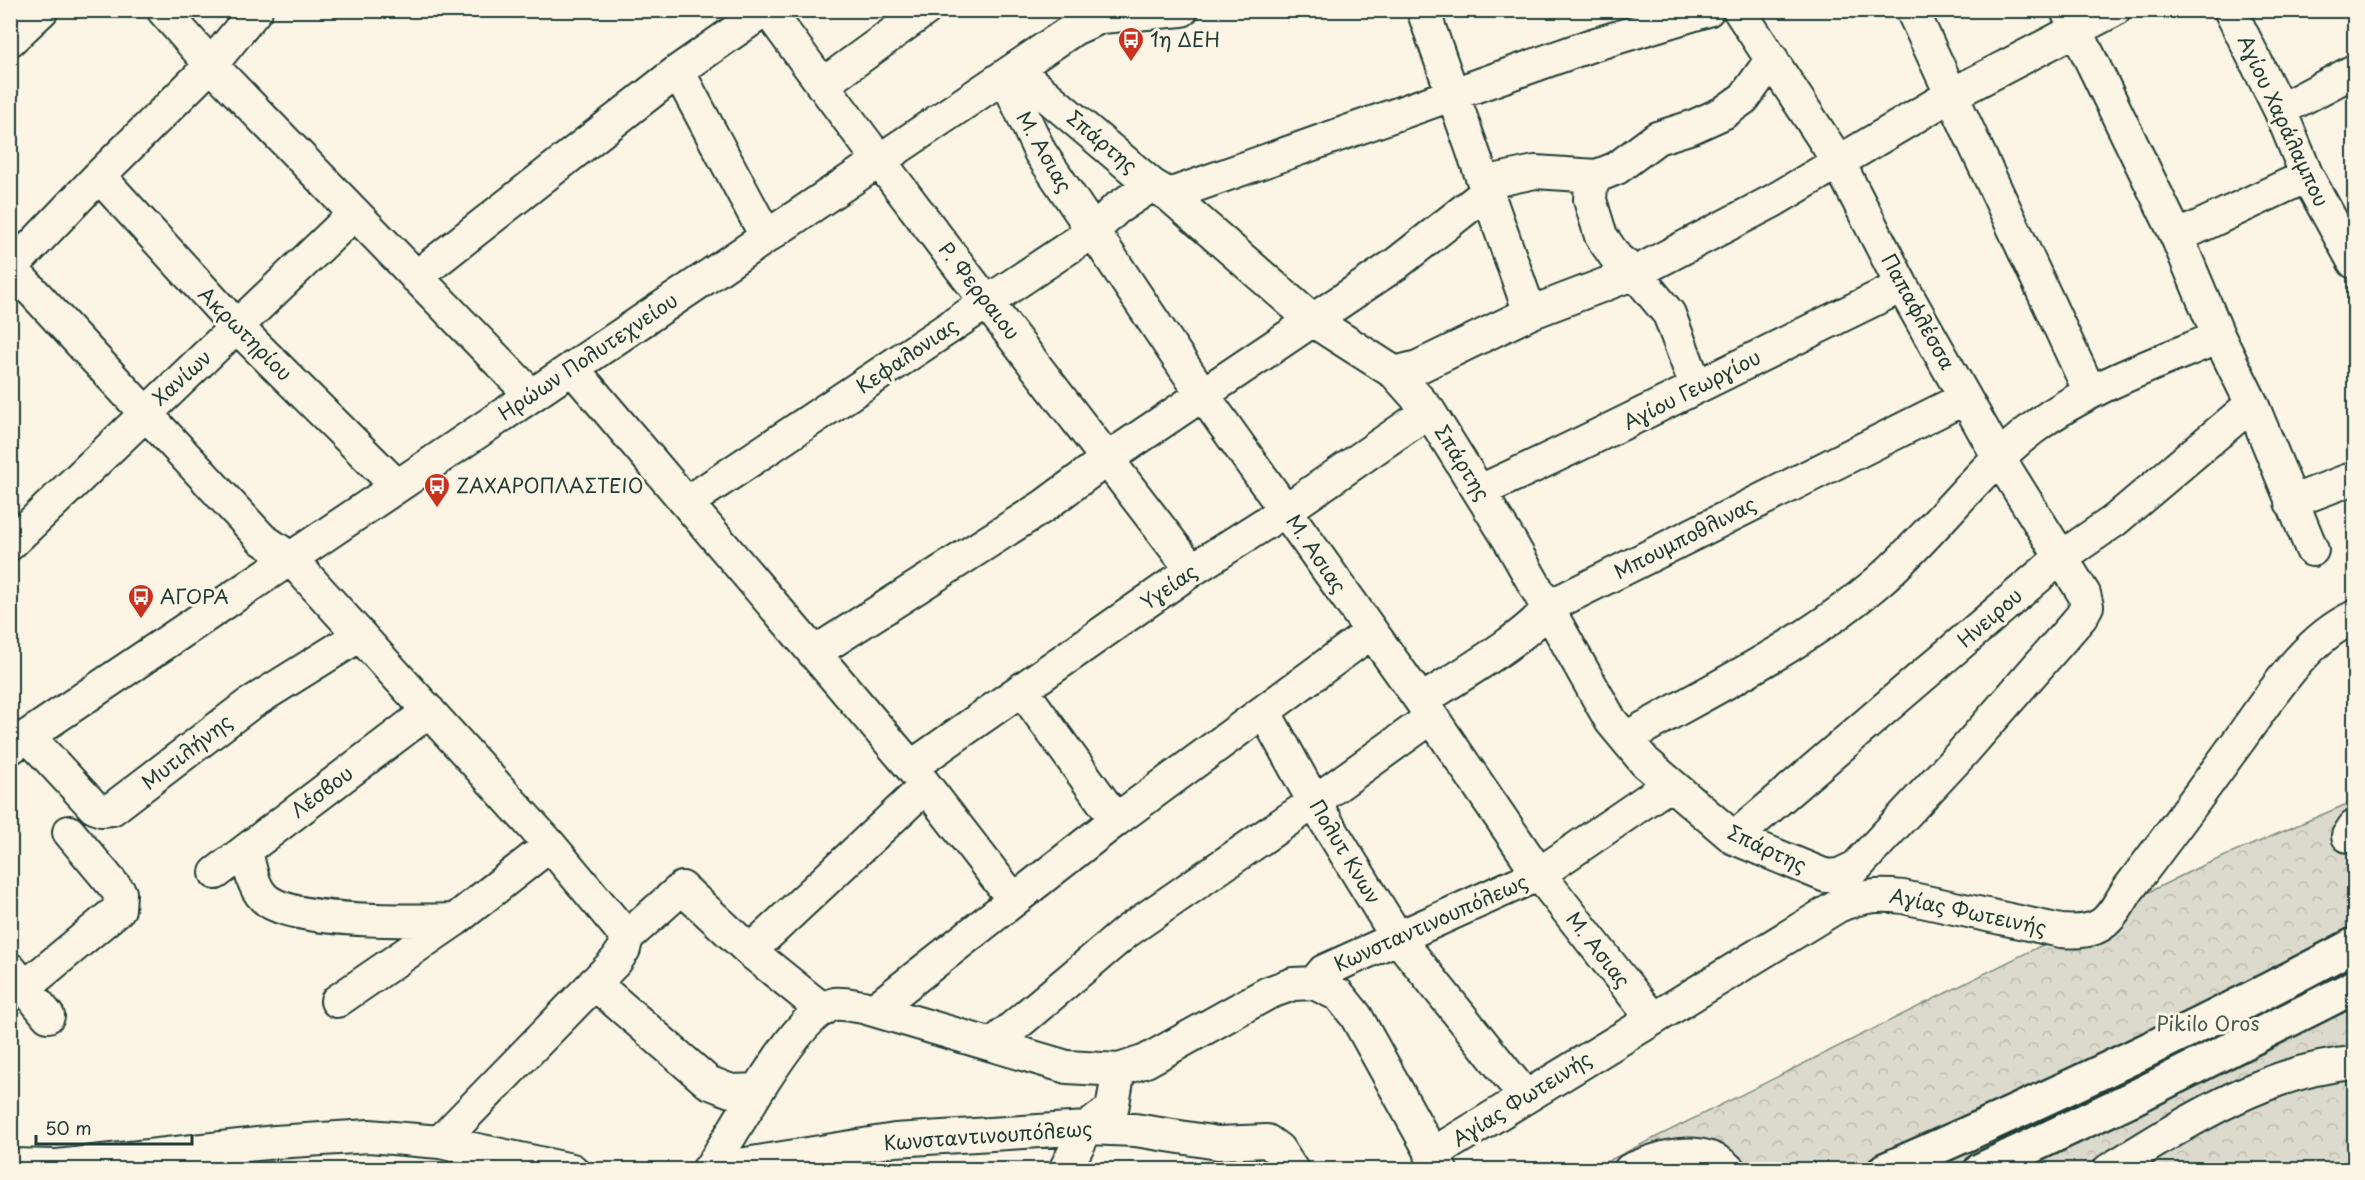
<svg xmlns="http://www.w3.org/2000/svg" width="2365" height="1180" viewBox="0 0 2365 1180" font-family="'Playpen Sans',sans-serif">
<defs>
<pattern id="park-crowns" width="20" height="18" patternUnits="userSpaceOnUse" patternTransform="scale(1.5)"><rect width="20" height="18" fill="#dcdacc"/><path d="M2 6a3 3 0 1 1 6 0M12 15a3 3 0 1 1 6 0" fill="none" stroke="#bcbcb0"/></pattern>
</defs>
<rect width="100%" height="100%" fill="#fcf5e5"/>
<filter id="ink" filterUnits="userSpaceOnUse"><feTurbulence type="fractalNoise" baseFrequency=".0167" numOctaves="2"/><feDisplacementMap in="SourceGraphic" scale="12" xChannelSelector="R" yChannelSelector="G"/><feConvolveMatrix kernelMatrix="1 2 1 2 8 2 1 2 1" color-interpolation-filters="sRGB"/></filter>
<g filter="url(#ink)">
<!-- park -->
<path fill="url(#park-crowns)" stroke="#7e8c80" stroke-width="1.5" d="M 2354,801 L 2354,1169 L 1590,1170 L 2195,869 Z"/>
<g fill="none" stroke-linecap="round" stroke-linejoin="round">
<defs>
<path id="minor" d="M 163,10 L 211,65 L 531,395
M 768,10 C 906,200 1050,384 1192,570
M 1423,10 L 1530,313
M 1912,10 L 2090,392
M 2230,10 L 2280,110 L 2307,176 L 2354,262
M 2067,11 L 2177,237 L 2219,337 L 2252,404 L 2312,550
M 10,40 L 42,10
M 1015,69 L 1152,185 L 1169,195 L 1312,320 L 1395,373 L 1429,411 L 1510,541 L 1611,721 L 1645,762 L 1734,838 L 1826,876 L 1839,875 L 1856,867 L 1965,750 L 2081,617 L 2087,606 L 2084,594 L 1999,458 L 1902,286 L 1838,161 L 1739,10
M 678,71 L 766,236
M 1005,76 L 1040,152 L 1203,395 L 1421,701 L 1539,874 L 1652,1018
M 822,85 L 925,10
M 2280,110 L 2354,71
M 99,176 L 238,328 L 397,486
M 1169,195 L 1589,46 L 1708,10
M 2177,237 L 2307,176
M 10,267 L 262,539 L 290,558 L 550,845 L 627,937 L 624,949 L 616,961 L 440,1142
M 10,269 L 99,176 L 211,65 L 256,10
M 416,277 L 678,71 L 765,10
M 572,368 L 911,767 L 1013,899
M 1395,373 L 1418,367 L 1530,313 L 1635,273 L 1773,201 L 1953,94 L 2114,10
M 1696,386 L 1669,314 L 1635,273 L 1617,259 L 1601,236 L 1590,200 L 1591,186 L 1597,176 L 1617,168 L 1657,138 L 1692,127 L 1723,113 L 1744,98 L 1772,59
M 1480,491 C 1623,426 1761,354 1902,286
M 688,502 L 1092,232 L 1116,209 L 1152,185
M 2291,502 L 2354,478
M 10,544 L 354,214
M 814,653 L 1044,506 L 1107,459 L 1396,264 L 1486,193 L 1493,181 L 1535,172 L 1597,176
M 1023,691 L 1116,820
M 1421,701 C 1451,681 1533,634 1548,607 L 1965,398
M 1265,713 L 1314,802 L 1397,937 L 1525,1096
M 28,736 L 94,807 L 101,810 L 112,809 L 248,705 L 360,635
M 1626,738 C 1712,689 1805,645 1880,580 C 1934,533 1975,473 2032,429 C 2087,387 2155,364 2219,337
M 10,748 L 1074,29 L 1101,17 L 1182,10
M 911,767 L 1192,570 L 1286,510 L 1429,411
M 2348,836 L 2354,827
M 1734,838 L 2060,558 L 2114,521 L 2252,404
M 246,851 C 250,867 253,891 268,901 C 300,923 413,921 455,920
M 216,873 L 429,711
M 627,937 L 682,888 L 750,951 L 823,1010
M 750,951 L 925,787
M 10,969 L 48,1016
M 594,983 L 708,1082 L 731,1091 L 758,1090 C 773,1067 807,1010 835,1004 C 844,1003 855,1006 863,1007 L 1067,1067 L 1119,1070 L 1146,1061 L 1268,993 L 1293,984 L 1314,983 L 1324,971 L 1539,874 L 1669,785
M 1314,983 L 1339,995 L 1356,1016 L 1441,1170
M 25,987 L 119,909 L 120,893 L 69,832
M 337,1001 L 455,920 L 550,845
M 874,1010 L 1116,820 L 1370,633
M 992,1045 L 1126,932 L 1314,802 L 1432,717
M 1431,1155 L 1838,906 C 1861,896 1878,894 1903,897 L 2061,931 C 2101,934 2108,923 2127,891 C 2162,845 2197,798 2231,751 C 2266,705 2300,642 2354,617
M 10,1165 L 57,1166 L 275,1142 L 369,1136 L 440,1142 L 572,1170
M 710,1169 L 758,1090
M 708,1170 L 895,1140 L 1087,1128 L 1135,1130 L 1218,1143 L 1267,1141 L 1278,1149 L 1292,1170
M 1065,1170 L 1087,1128 L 1112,1109 L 1119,1070
M 1630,1170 C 1661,1157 1701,1143 1729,1170
M 2109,1170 C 2184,1124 2265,1070 2354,1063"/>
<path id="highway" d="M 1885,1170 C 2044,1101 2201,1027 2354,945
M 1981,1170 L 2135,1097 L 2354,987"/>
</defs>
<!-- minor casing -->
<use href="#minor" stroke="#1f3d34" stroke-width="36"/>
<!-- highway casing -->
<use href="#highway" stroke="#1f3d34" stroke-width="38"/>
<!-- minor -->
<use href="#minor" stroke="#fcf5e5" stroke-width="32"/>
<!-- highway -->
<use href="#highway" stroke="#fcf5e5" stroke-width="33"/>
</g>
</g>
<!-- icons -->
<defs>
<symbol id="bus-pin" viewBox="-11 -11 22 30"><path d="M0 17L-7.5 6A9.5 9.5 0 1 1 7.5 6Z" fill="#c8321e" stroke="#fcf5e5"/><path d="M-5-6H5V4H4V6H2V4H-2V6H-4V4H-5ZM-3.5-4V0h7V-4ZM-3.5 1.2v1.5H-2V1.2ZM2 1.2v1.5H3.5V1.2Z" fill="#fff"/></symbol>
</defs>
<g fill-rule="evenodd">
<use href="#bus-pin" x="1116" y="25" width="30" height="40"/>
<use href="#bus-pin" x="422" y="471" width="30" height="40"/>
<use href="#bus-pin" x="126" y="582" width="30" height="40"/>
</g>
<g text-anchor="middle" stroke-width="6" stroke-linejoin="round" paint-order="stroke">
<!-- poi labels -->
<g font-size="20" fill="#1f3d34" stroke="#fcf5e5" text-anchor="start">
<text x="1150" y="47">1η ΔΕΗ</text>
<text x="456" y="493">ΖΑΧΑΡΟΠΛΑΣΤΕΙΟ</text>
<text x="160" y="604">ΑΓΟΡΑ</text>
</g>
<!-- street labels -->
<g font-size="20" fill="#1f3d34" stroke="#fcf5e5">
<text transform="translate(2283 121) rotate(65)" y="7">Αγίου Χαράλαμπου</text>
<text transform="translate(1102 142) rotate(40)" y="7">Σπάρτης</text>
<text transform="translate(1044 152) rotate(60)" y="7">Μ. Ασιας</text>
<text transform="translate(979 291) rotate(52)" y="7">Ρ. Φερραιου</text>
<text transform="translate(1918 312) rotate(61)" y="7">Παπαφλέσσα</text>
<text transform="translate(245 334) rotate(45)" y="7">Ακρωτηρίου</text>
<text transform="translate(907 356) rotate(-34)" y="7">Κεφαλονιας</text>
<text transform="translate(588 357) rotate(-34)" y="7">Ηρώων Πολυτεχνείου</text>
<text transform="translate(182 378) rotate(-42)" y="7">Χανίων</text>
<text transform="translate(1692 390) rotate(-27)" y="7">Αγίου Γεωργίου</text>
<text transform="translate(1462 463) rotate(58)" y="7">Σπάρτης</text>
<text transform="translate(1685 538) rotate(-27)" y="7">Μπουμποθλινας</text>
<text transform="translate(1316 554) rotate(56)" y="7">Μ. Ασιας</text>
<text transform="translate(1169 587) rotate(-35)" y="7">Υγείας</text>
<text transform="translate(1990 618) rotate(-41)" y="7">Ηνειρου</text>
<text transform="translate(187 752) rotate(-38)" y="7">Μυτιλήνης</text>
<text transform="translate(322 792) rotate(-37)" y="7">Λέσβου</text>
<text transform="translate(1767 849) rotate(25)" y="7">Σπάρτης</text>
<text transform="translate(1345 852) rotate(59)" y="7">Πολυτ Κνων</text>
<text transform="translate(1968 912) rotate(12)" y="7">Αγίας Φωτεινής</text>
<text transform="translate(1431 923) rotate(-24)" y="7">Κωνσταντινουπόλεως</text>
<text transform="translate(1598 950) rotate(52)" y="7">Μ. Ασιας</text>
<text transform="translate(1522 1099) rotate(-32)" y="7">Αγίας Φωτεινής</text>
<text transform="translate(988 1136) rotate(-4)" y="7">Κωνσταντινουπόλεως</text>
</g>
<!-- park labels -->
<g font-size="20" fill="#455c52" stroke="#fcf5e5">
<text x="2208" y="1031">Pikilo Oros</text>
</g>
</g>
<!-- margin -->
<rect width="2365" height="1180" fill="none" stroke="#fcf5e5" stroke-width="36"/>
<rect x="18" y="18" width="2329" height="1144" fill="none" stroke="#1f3d34" stroke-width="2" filter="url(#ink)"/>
<!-- scale -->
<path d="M36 1135v9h156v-9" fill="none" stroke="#1f3d34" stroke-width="3"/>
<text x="45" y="1135" font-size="18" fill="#1f3d34" stroke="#fcf5e5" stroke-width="4.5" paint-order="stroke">50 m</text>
</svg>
